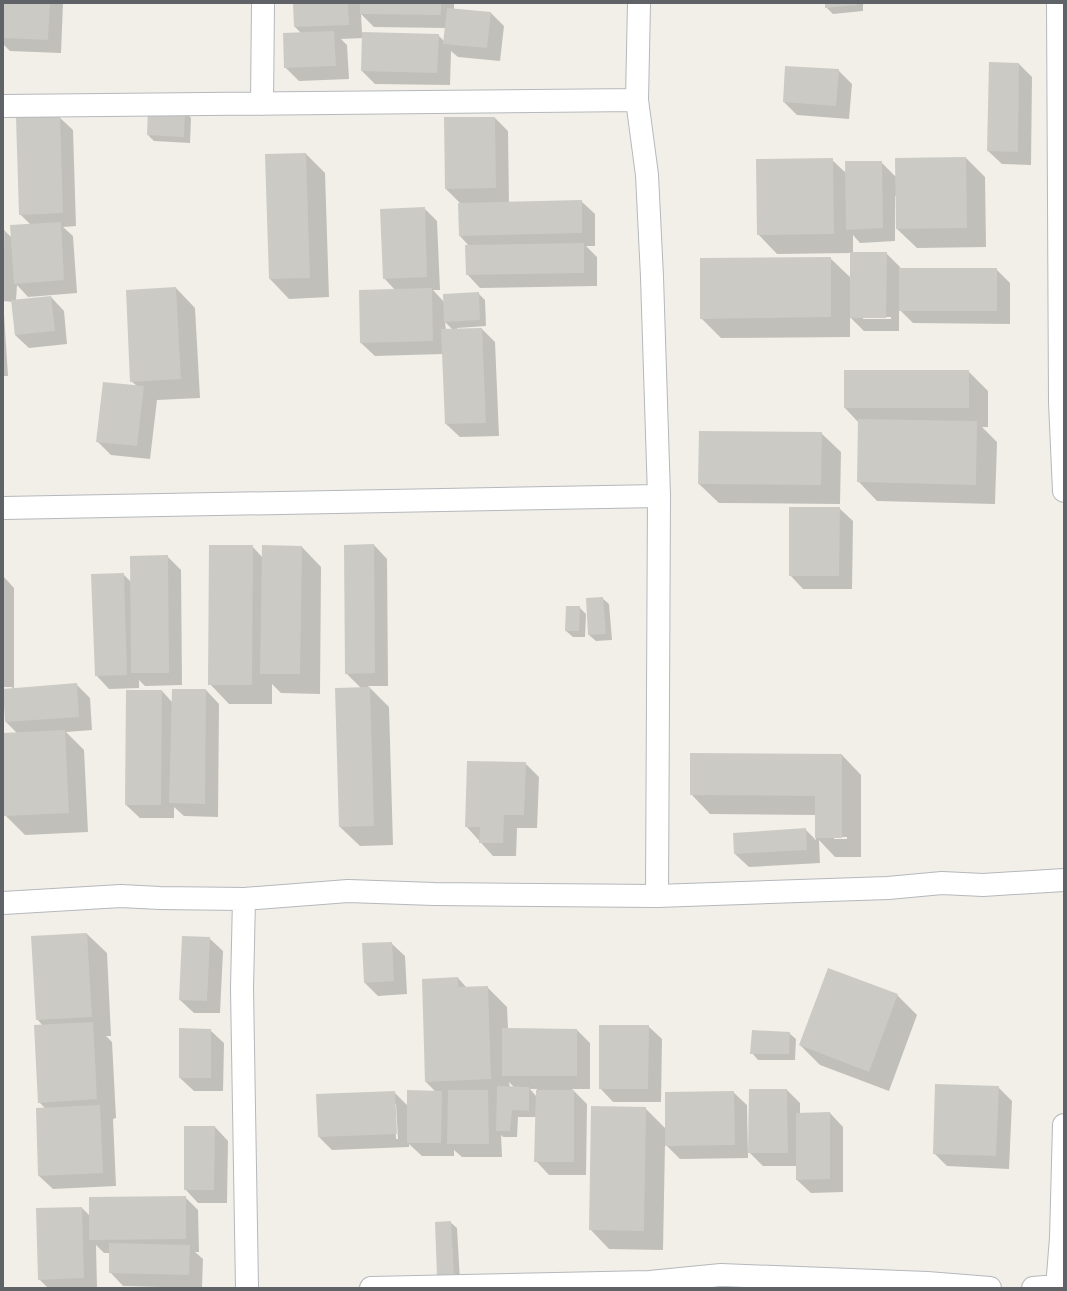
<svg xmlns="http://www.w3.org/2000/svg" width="1067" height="1291" viewBox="0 0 1067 1291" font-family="'Public Sans',sans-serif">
<rect width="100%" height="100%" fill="#f1efe8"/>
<!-- shadow -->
<path fill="#0003" fill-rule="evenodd" d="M 3,3 L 63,3 L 61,53 L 10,51 L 3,44 Z
M 294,3 L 454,3 L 454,9 L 491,13 L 504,26 L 500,61 L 458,57 L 451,51 L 450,85 L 375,84 L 362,71 L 363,38 L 341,39 L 347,45 L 349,79 L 299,81 L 285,67 L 301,33 L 295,27 ZM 361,14 L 374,27 L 446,28 L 445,42 L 438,35 L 362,33 Z
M 826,3 L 863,3 L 863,11 L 833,14 L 826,7 Z
M 990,63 L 1019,64 L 1032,77 L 1031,165 L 1002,164 L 988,151 Z
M 786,67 L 838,70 L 852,84 L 849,119 L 797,115 L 784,102 Z
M 185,111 L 191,118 L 190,143 L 154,141 L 148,135 Z
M 59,117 L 73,130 L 76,226 L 63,227 L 73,236 L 77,293 L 28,297 L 17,285 L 16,300 L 51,297 L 64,311 L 67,344 L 29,348 L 15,335 L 13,302 L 3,301 L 3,231 L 5,231 L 12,238 L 31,225 L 20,214 Z
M 495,118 L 508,131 L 509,203 L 581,201 L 595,214 L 595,246 L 586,246 L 597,257 L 597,286 L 480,288 L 467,274 L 469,246 L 460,236 L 461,204 L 446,189 Z
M 306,154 L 325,173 L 329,297 L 289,299 L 270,279 Z
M 966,158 L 985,177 L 986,247 L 917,248 L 897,229 L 897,196 L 895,196 L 895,241 L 860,243 L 853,235 L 853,253 L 886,253 L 900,267 L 900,269 L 996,269 L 1010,283 L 1010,324 L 913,323 L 899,309 L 899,331 L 864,331 L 850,317 L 850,337 L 721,338 L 701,318 L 830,258 L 851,278 L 851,253 L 777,254 L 758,234 L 832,160 L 846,173 L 881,162 L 896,177 ZM 863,317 L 891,317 L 891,319 L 863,319 Z
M 424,208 L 437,221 L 440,290 L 433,290 L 444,302 L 478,293 L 485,300 L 486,326 L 457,328 L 457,330 L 482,329 L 495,342 L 499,436 L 460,437 L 446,424 L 443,354 L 375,356 L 361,343 L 395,290 L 384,278 ZM 445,322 L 453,330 L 446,330 Z
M 176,288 L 195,308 L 200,398 L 157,400 L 150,459 L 111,455 L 97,441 L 137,386 L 131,381 Z
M 3,313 L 4,314 L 8,376 L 3,376 Z
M 968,371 L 988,391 L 988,427 L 982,427 L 997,442 L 995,504 L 877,501 L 858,481 L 859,423 L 845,408 Z
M 821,433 L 841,452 L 840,504 L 719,503 L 699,484 Z
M 839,508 L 853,521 L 852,589 L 803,589 L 790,575 Z
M 374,545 L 387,559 L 388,686 L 368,686 L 389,707 L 393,845 L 360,846 L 340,827 L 361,688 L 346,673 Z
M 252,546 L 262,557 L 302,547 L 321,567 L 320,694 L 281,693 L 272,684 L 272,704 L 229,704 L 210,684 Z
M 167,556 L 181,570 L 182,685 L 145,686 L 139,680 L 139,688 L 109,689 L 96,675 L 123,574 L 131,582 Z
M 3,576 L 14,588 L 14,689 L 76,684 L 90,698 L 92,730 L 66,732 L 84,750 L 88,832 L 25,835 L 5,815 L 3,734 L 17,733 L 6,722 L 13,689 L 12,687 L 3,687 Z
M 602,598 L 609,604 L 612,640 L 596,641 L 589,635 Z
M 579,607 L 586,614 L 585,637 L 573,637 L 566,631 Z
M 173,690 L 206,690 L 219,704 L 218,817 L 184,816 L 174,807 L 174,818 L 140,818 L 126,805 L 162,691 L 172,702 Z
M 842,755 L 861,775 L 861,857 L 835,857 L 819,840 L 820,863 L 749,867 L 735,854 L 805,829 L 816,840 L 816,815 L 710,814 L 691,794 ZM 834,837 L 847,837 L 847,839 L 834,839 Z
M 525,763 L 539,777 L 537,828 L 517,828 L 516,856 L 493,856 L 466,826 Z
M 87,934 L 107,953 L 111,1036 L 106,1036 L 112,1042 L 116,1118 L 113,1119 L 116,1186 L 53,1189 L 39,1176 L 45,1108 L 39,1102 L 43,1026 L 37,1019 L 32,937 Z
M 209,938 L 223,951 L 220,1013 L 194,1013 L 180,1000 Z
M 391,943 L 405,956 L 407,994 L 378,996 L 365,983 Z
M 458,978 L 467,988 L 487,987 L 507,1007 L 508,1029 L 577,1030 L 590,1043 L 590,1089 L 572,1089 L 587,1104 L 586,1175 L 549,1175 L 536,1161 L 536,1117 L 518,1117 L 517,1137 L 503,1137 L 501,1135 L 502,1157 L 462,1157 L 454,1150 L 454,1156 L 422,1156 L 409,1144 L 409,1147 L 332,1150 L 319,1137 L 394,1092 L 408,1106 L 436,1092 L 426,1082 ZM 509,1082 L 515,1088 L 510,1088 ZM 530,1089 L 537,1089 L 536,1096 ZM 394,1104 L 396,1104 L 398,1139 L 396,1139 Z
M 897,995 L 917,1015 L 889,1091 L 820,1065 L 800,1045 Z
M 648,1026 L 662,1039 L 661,1102 L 613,1102 L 600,1088 Z
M 210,1030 L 224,1043 L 223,1091 L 194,1091 L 180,1078 Z
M 789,1033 L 796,1039 L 795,1060 L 758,1060 L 752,1053 Z
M 998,1087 L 1012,1101 L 1009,1169 L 947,1166 L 934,1153 Z
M 787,1090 L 800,1103 L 800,1114 L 830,1113 L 843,1127 L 843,1192 L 811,1193 L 797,1180 L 797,1166 L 763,1166 L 749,1152 Z
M 733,1092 L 747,1105 L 748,1158 L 680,1159 L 665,1144 L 663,1250 L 609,1249 L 590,1229 L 645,1108 L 666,1129 Z
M 215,1127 L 228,1141 L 227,1203 L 198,1203 L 185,1189 Z
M 185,1197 L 198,1210 L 199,1252 L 195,1252 L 203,1259 L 202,1288 L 123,1286 L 110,1272 L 110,1253 L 104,1253 L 96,1245 L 97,1288 L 48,1288 L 39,1279 L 82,1208 L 90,1216 Z
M 450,1222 L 457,1228 L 460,1281 L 445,1282 Z"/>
<!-- building -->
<path fill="#cccac5" d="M 3,3 L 50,3 L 48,40 L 3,38 Z
M 293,3 L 348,3 L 349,25 L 294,27 Z
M 360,3 L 441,3 L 441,15 L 360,14 Z
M 825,3 L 857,3 L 857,5 L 825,8 Z
M 447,8 L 491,12 L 487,48 L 443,44 Z
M 334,31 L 336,66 L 284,68 L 283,33 Z
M 362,32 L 439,34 L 437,73 L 361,71 Z
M 989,62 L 1019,63 L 1018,152 L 987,151 Z
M 785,66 L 839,69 L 836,106 L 783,102 Z
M 148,109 L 185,110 L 184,137 L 147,135 Z
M 60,116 L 63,213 L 19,215 L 16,117 Z
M 444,117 L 495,117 L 496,188 L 445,189 Z
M 306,153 L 310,278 L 269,279 L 265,154 Z
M 966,157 L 967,228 L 896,229 L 895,158 Z
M 833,158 L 834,234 L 757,235 L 756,159 Z
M 845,161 L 882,161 L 883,228 L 846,230 Z
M 582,200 L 582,233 L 459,236 L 458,203 Z
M 425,207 L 427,277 L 383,279 L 380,209 Z
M 61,222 L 64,280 L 14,284 L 10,225 Z
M 3,230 L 5,230 L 4,256 L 3,256 Z
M 584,243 L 584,273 L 466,275 L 465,245 Z
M 850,252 L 887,252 L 886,318 L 850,318 Z
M 831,257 L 831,317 L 700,319 L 700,258 Z
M 899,268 L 997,268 L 997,311 L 899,311 Z
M 176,287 L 181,379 L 130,382 L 126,290 Z
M 432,288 L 433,341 L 360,343 L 359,290 Z
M 479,292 L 480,320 L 444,322 L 443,294 Z
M 51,296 L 55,331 L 15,335 L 11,300 Z
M 482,328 L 486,423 L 445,424 L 441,329 Z
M 844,370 L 969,370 L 969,408 L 844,408 Z
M 103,382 L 144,386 L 137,446 L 96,442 Z
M 858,419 L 977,421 L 976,485 L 857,482 Z
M 699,431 L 822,432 L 821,485 L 698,484 Z
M 789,507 L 840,507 L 839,576 L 789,576 Z
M 374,544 L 375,673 L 345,674 L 344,545 Z
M 209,545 L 253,545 L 252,685 L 208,685 Z
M 262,545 L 302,546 L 300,674 L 260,674 Z
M 168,555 L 169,673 L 131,673 L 130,556 Z
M 124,573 L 127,675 L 95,676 L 91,574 Z
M 603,597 L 606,634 L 588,635 L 586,598 Z
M 566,606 L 580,606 L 579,631 L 565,631 Z
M 77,683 L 79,717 L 5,722 L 3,689 Z
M 370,687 L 374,826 L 339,827 L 335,688 Z
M 172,689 L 206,689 L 205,804 L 169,803 Z
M 126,690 L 162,690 L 161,805 L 125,805 Z
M 65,730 L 69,813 L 4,816 L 3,733 Z
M 690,753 L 842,754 L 842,838 L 815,838 L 815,796 L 690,795 Z
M 467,761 L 526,762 L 524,815 L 504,815 L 503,843 L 479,843 L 480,827 L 465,827 Z
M 806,828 L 807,850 L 734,854 L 733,833 Z
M 87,933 L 92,1017 L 36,1020 L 31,936 Z
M 182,936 L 210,937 L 207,1001 L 179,1000 Z
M 392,942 L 394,981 L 364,983 L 362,943 Z
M 828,968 L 898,994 L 869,1072 L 799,1045 Z
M 458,977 L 458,987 L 488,986 L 491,1079 L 425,1082 L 422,979 Z
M 93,1022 L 97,1099 L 38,1103 L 34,1025 Z
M 599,1025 L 649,1025 L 648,1089 L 599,1089 Z
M 179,1028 L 211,1029 L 211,1078 L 179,1078 Z
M 502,1028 L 577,1029 L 577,1076 L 502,1076 Z
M 752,1030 L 790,1032 L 789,1054 L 750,1054 Z
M 935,1084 L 999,1086 L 996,1156 L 933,1154 Z
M 497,1086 L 529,1087 L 529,1111 L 512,1110 L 510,1131 L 496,1131 Z
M 749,1089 L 787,1089 L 788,1153 L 748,1153 Z
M 407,1090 L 442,1091 L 441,1143 L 407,1143 Z
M 448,1090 L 488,1090 L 489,1144 L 447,1144 Z
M 536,1090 L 574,1090 L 574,1162 L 534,1162 Z
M 395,1091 L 397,1134 L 318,1137 L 316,1094 Z
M 734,1091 L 735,1145 L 665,1146 L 665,1092 Z
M 100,1105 L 103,1173 L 38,1176 L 36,1108 Z
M 591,1106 L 646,1107 L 644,1231 L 589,1230 Z
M 830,1112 L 830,1179 L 796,1180 L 796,1113 Z
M 184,1126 L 215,1126 L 214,1190 L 184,1190 Z
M 186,1196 L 186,1239 L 89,1240 L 89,1197 Z
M 82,1207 L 84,1278 L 38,1280 L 36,1208 Z
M 451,1221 L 454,1275 L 437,1276 L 435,1222 Z
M 109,1243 L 190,1245 L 189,1275 L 109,1273 Z"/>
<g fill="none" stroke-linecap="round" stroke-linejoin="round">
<defs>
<path id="minor" d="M 639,3 L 637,100 L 647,175 L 652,277 L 659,496 L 657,896
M 1058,3 L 1060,402 L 1064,491
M 262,104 L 263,3
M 3,106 L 637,100
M 3,508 L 659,496
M 244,899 L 242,988 L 247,1288
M 3,903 L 121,896 L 160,898 L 244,899 L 348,891 L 434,894 L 657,896 L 888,888 L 942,883 L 983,885 L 1064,880
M 371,1288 L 650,1282 L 721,1275 L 927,1283 L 990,1288
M 1033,1288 L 1057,1286
M 1057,1288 L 1061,1238 L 1064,1125"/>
</defs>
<!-- minor casing -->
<use href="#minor" stroke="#b5b8bc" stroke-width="24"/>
<!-- minor -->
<use href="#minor" stroke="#fff" stroke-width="22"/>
</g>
<!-- border -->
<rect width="1067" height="1291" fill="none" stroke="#5f6368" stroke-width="8"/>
</svg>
